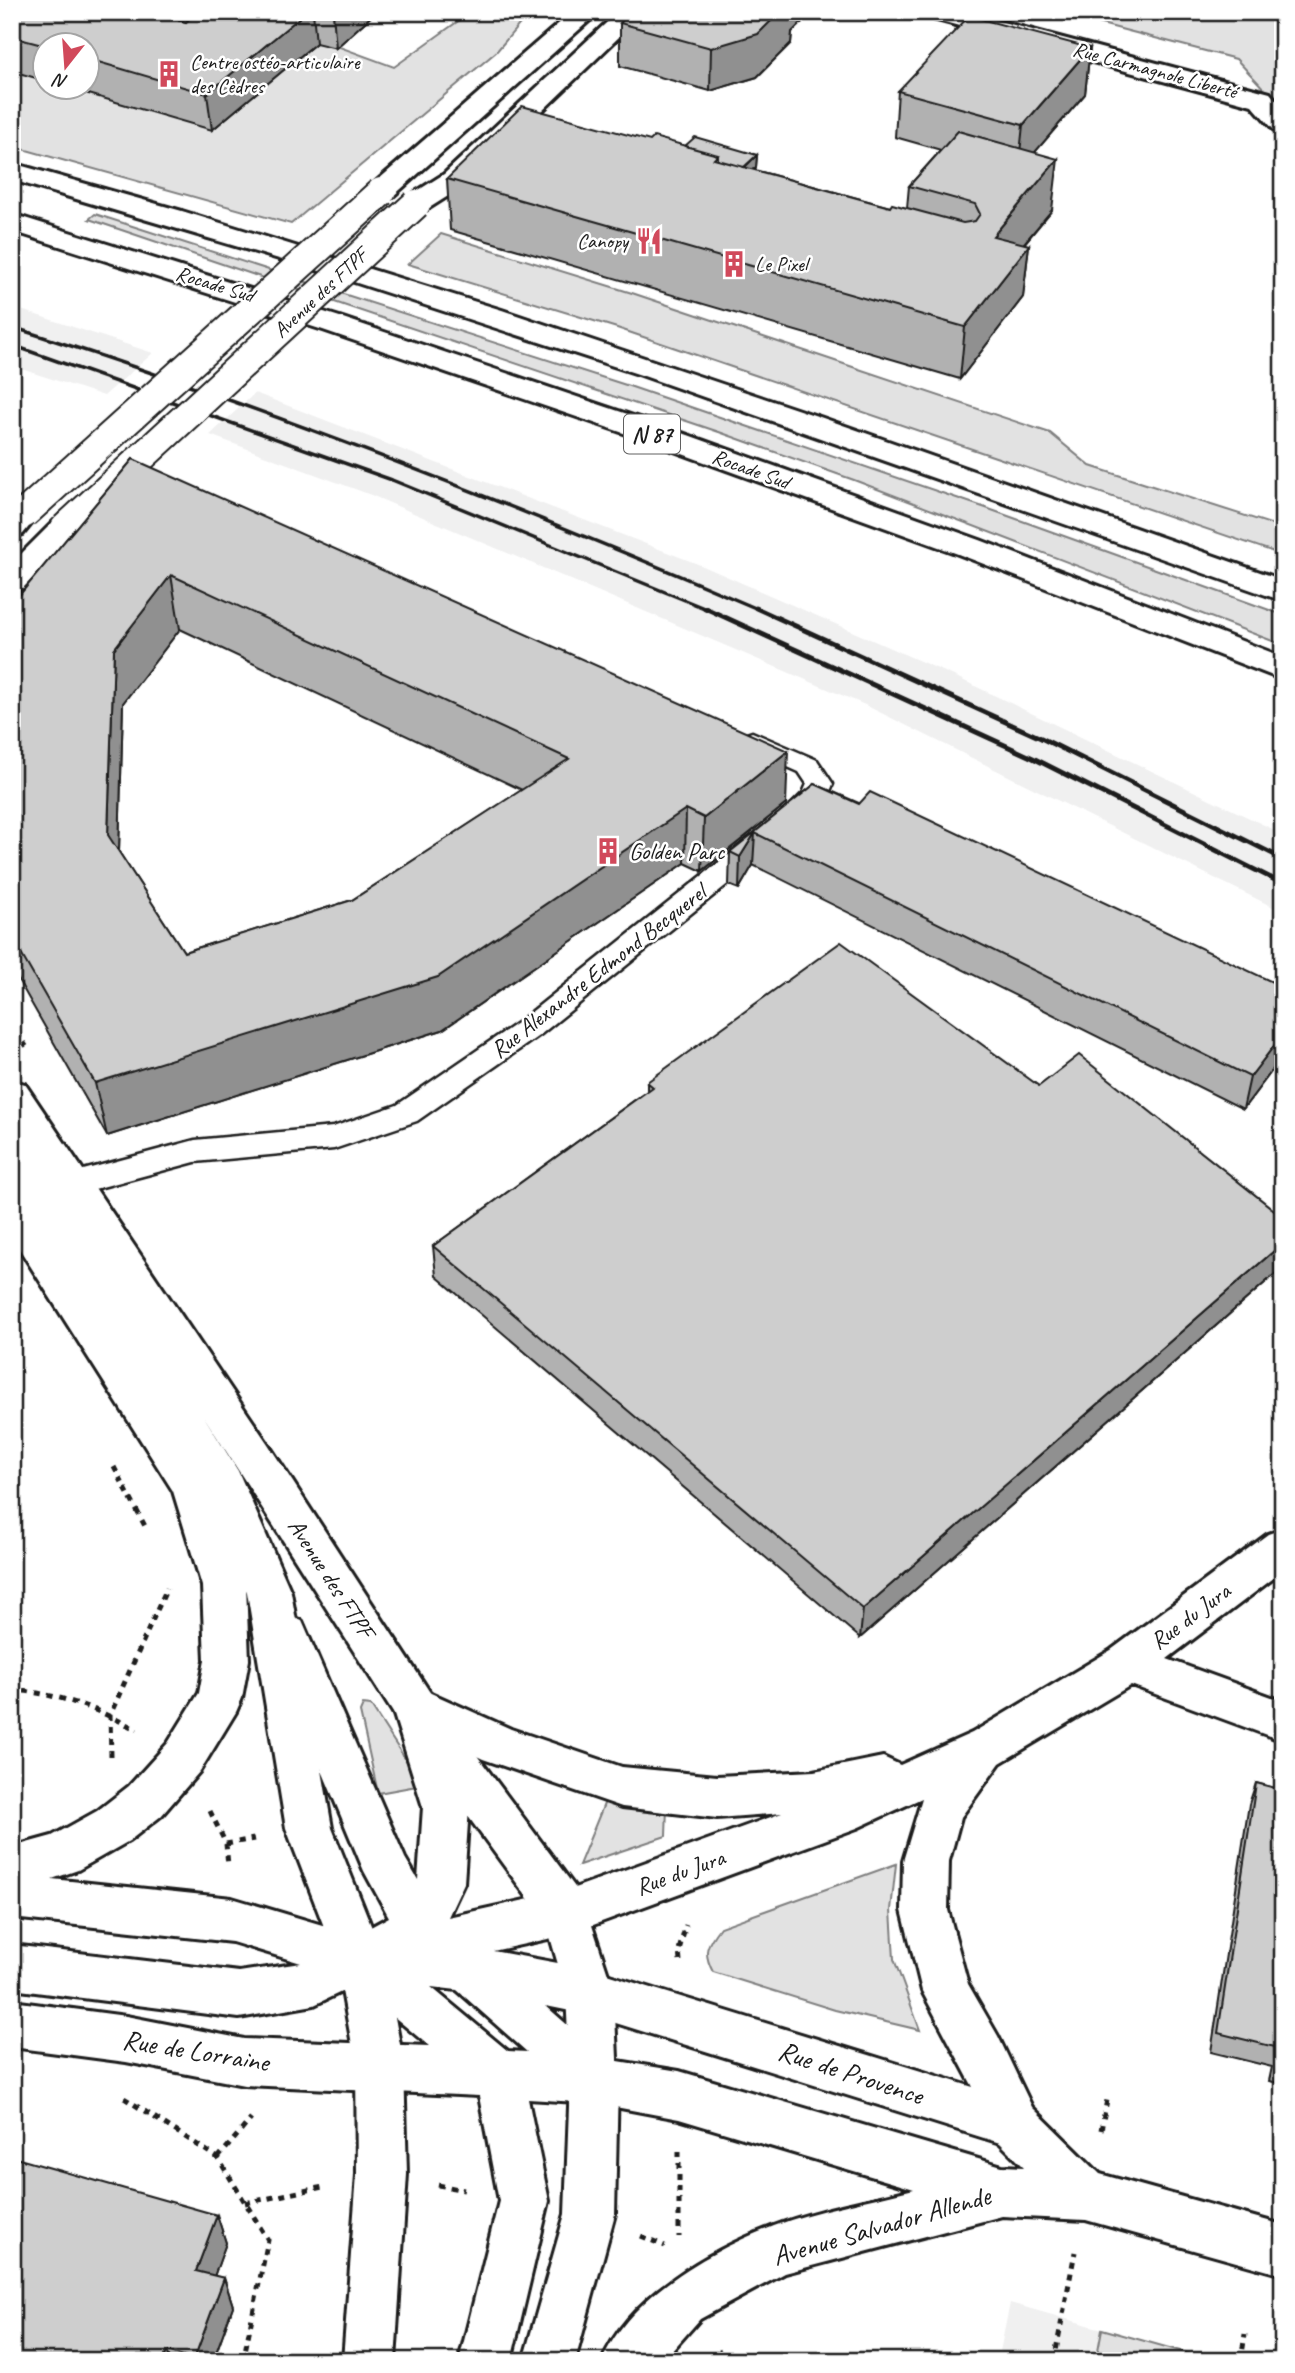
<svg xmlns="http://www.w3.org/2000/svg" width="1295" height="2373" viewBox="0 0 1295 2373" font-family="Caveat,sans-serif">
<rect width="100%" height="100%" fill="#fff"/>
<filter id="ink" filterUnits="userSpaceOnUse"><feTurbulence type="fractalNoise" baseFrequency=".0143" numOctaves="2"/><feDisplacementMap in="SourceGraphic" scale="14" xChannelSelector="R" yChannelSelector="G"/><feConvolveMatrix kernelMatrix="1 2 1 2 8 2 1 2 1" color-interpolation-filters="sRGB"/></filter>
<g filter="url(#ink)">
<!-- built -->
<path fill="#f0f0f0" d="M 12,307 L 153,353 L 104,396 L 12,366 Z
M 255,393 L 703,566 L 954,676 L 1264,825 L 1283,834 L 1283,912 L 865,705 L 371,495 L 210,435 Z
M 1010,2303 L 1102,2329 L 1215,2361 L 998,2361 Z"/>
<!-- green -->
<path fill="#e2e2e2" stroke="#7f7f7f" stroke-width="2" fill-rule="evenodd" d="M 12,12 L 244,12 L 394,67 L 471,12 L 530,12 L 496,52 L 291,224 L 12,146 ZM 46,46 L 88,46 L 88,88 L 46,88 Z
M 1055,12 L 1283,12 L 1283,109 L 1236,59 Z
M 95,214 L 629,386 L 986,508 L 1283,615 L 1283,645 L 854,480 L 719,432 L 89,219 Z
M 441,234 L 632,293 L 1050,433 L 1090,466 L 1283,528 L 1283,555 L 617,328 L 408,264 Z
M 363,1705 L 371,1706 L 422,1785 L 378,1793 L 360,1712 Z
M 608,1794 L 667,1807 L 666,1836 L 579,1865 Z
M 896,1864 L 891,1910 L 894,1959 L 920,2030 L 835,2010 L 713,1972 C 702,1952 707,1944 720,1927 Z
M 1102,2329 L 1205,2358 L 1205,2361 L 1096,2361 Z"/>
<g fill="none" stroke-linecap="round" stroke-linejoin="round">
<defs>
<path id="service" d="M 752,732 L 817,760 L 833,784 C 826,804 809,828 785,821 L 781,815 L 803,793 L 807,784 L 799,772 L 743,747 L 739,741 L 743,735 Z
M 761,834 L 770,836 L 774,843 L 770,850 L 540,1035 L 417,1121 L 334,1149 L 195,1162 L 72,1195 L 61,1192 L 57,1184 L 61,1176 L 195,1140 L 333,1127 L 397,1105 L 520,1021 L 752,836 Z"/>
<path id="minor" d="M 923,12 L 965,12 L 1270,93 L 1283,108 L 1283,132 L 1274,130 L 1252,105 L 926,17 Z
M 12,1189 L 26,1193 L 213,1486 L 246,1586 L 249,1660 L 242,1698 L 236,1712 L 200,1771 L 161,1816 L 129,1841 L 78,1870 L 52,1879 L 232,1898 L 356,1935 L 389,1917 L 364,1871 L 265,1634 L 272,1621 L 287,1615 L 302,1621 L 405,1858 L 418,1880 L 423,1807 L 391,1705 L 397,1691 L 413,1685 L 511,1729 L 622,1767 L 717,1776 L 814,1771 L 883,1757 L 900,1765 L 972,1733 L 1111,1650 L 1268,1534 L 1283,1529 L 1283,1571 L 1167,1659 L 1283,1701 L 1283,1741 L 1131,1685 L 1000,1763 L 961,1817 L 949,1861 L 948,1910 L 968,1984 L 998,2036 L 1032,2107 L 1100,2174 L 1283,2225 L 1283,2275 L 1086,2220 L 1002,2216 L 785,2273 L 700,2319 L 663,2361 L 602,2361 C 629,2296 711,2250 774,2226 C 818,2209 868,2201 914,2189 L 679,2119 L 594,2103 L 528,2099 L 549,2201 L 511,2361 L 459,2361 L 499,2201 L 479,2096 L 244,2085 L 126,2062 L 12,2047 L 12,2001 L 126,2016 L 244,2039 L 429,2046 L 356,1985 L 314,2005 L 239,2018 L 12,1989 L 12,1945 L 239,1972 L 301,1963 L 232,1942 L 12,1918 L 12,1847 L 52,1836 L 97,1811 L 129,1786 L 168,1743 L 199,1693 L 205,1660 L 202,1586 L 173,1491 L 12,1237 ZM 447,1742 L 483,1759 L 622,1807 L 717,1818 L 782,1813 L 566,1891 L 448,1917 L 464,1883 L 469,1807 ZM 922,1798 L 903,1861 L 902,1910 L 922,1991 L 973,2087 L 590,1969 L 493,1951 L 566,1935 L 857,1828 ZM 431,1987 L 457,1990 L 527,2052 L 508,2051 ZM 546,2006 L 590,2015 L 1000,2143 L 1024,2167 L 1002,2166 L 679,2071 L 606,2059 Z"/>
<path id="tertiary" d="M 572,12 L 599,12 L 391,198 L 371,198 L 367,192 L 371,186 Z
M 618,12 L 645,12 L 464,186 L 426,210 L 406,210 L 402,204 L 406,198 L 444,174 Z
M 25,504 L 36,506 L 40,513 L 23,534 L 12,537 L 12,508 Z
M 65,518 L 76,521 L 81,528 L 76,535 L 23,588 L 12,591 L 12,563 L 54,521 Z
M 12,1080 L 25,1084 L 268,1444 L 429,1691 L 583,1898 L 614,1992 L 618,2080 L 615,2214 L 575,2361 L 523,2361 L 565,2214 L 570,2080 L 566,1992 L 546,1923 L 397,1719 L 203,1415 L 238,1471 L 291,1592 L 332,1828 L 384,1958 L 404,2066 L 407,2174 L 395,2361 L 343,2361 L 357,2174 L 356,2066 L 336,1958 L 286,1828 L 247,1592 L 199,1479 L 12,1183 L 12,1137 L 22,1140 L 12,1124 Z"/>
<path id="trunk" d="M 12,163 L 182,211 L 502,310 L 820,417 L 1283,580 L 1283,601 L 641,375 L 323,272 L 12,180 Z
M 12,214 L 343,318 L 663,426 L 980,540 L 1283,657 L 1283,680 L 958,554 L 641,439 L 323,330 L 12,231 Z"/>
</defs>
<!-- service casing -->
<use href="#service" stroke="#1c1c1c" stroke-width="5"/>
<!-- minor casing -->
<use href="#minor" stroke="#1c1c1c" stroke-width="6"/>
<!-- tertiary casing -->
<use href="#tertiary" stroke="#1c1c1c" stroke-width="6"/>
<!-- trunk casing -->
<use href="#trunk" stroke="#1c1c1c" stroke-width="6"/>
<!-- path-far1 -->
<path stroke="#1c1c1c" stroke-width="4.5" stroke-dasharray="5 5" stroke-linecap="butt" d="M 12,1026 L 29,1050"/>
<!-- path -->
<path stroke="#1c1c1c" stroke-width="5" stroke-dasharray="6 6" stroke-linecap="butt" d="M 114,1467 L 147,1530
M 12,1690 C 57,1693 98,1709 137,1730
M 111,1756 L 110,1715 L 167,1588
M 210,1811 L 226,1844 L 228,1865
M 226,1844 L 254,1839
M 680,1961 L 679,1950 L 686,1925
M 124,2098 L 218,2158 L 268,2240 L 243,2361
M 1101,2130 L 1108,2095
M 679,2151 L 679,2237
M 218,2158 L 251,2119
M 438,2185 L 464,2190
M 245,2203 L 323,2187
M 641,2236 L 665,2246
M 718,2350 L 725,2361
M 1054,2361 L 1075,2252
M 1241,2361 L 1245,2334"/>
<!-- service -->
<use href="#service" fill="#fff" fill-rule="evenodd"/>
<!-- minor -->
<use href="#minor" fill="#fff" fill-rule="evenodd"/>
<!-- tertiary -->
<use href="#tertiary" fill="#fff" fill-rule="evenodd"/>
<!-- trunk -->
<use href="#trunk" fill="#fff" fill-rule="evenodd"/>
<!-- rail-far1 -->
<path stroke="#1c1c1c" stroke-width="3.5" d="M 12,327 C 266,407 515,505 760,610
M 12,345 L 392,480 L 709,610"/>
<!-- rail -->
<path stroke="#1c1c1c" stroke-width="5" d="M 705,608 L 1033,758 L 1283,884
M 756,608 L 1041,738 L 1283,859"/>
<defs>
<path id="tertiary-bridge" d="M 25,513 L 381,192
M 65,528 L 416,204"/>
</defs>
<!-- tertiary-bridge casing -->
<use href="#tertiary-bridge" stroke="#1c1c1c" stroke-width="32" stroke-linecap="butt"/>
<!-- tertiary-bridge -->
<use href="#tertiary-bridge" stroke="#fff" stroke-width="28"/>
</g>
<!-- wall -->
<path fill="#b1b1b1" stroke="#1c1c1c" stroke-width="2" fill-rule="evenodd" d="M 12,12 L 186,22 L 197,12 L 376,12 L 336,48 L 316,43 L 212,130 L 68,88 L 88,88 L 88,46 L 46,46 L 46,81 L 12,71 Z
M 631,12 L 806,12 L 806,18 L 792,32 L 791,43 L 757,77 L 710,91 L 620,66 L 620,23 Z
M 1090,48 L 1085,94 L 1034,153 L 1052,210 L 1024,244 L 1029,245 L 1023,297 L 960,379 L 450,230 L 447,179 L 650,141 L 757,155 L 756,167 L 754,170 L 890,207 L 907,208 L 909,186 L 941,150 L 895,137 L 898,91 Z
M 133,459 L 786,804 L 702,871 L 685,863 L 442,1030 L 107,1136 L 12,969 L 12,604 ZM 180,629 L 522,790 L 352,900 L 184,952 L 119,852 L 123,703 Z
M 815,784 L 1283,987 L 1283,1056 L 1243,1109 L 753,865 L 739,889 L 729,885 L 730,852 Z
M 647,1082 L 1039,1086 L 1283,1217 L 1283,1267 L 860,1638 L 436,1276 L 433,1246 L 647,1091 Z
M 1256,1783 L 1283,1790 L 1283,2084 L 1269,2081 L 1272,2067 L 1211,2052 L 1249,1804 Z
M 217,2215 L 226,2243 L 214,2276 L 224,2278 L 233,2306 L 213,2361 L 12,2361 Z"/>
<!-- shaded-wall -->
<path fill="#909090" stroke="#1c1c1c" stroke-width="2" d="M 306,12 L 313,12 L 316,43 L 212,130 L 207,94 Z
M 376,12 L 336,48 L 333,13 Z
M 780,12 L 806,12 L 806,18 L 792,32 L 791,43 L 757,77 L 710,91 L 711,48 Z
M 1090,48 L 1085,94 L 1018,172 L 1023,125 Z
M 757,155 L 756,167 L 734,189 L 735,177 Z
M 1058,159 L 1052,210 L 987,287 L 993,236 Z
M 1029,245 L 1023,297 L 960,379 L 965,327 Z
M 171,575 L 180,629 L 123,703 L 118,888 L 108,835 L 114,649 Z
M 788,751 L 786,804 L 702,871 L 704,818 Z
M 686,809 L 685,863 L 442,1030 L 107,1136 L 95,1083 Z
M 755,833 L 753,865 L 739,889 L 740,857 Z
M 1283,1034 L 1283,1056 L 1243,1109 L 1250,1077 Z
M 1283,1243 L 1283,1267 L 860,1638 L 863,1609 Z
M 217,2215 L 226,2243 L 206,2299 L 196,2271 Z
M 224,2278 L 233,2306 L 213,2361 L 194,2361 L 194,2359 Z
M 167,2351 L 171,2361 L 163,2361 Z"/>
<!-- building -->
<path fill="#cecece" stroke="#1c1c1c" stroke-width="2" fill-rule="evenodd" d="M 12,12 L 154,12 L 186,22 L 197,12 L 306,12 L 207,94 L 88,59 L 88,46 L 46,46 L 12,37 Z
M 631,12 L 780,12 L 758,34 L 711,48 L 620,23 Z
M 969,16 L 1090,48 L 1023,125 L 898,91 Z
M 522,106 L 650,141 L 654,137 L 718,155 L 714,159 L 890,207 L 892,204 L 963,223 L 975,221 L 980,214 L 975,204 L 909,186 L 958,131 L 1058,159 L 993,236 L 1029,245 L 965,327 L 447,179 Z
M 695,137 L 757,155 L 744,167 L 718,160 L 718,155 L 685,146 Z
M 133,459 L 788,751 L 704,818 L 686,809 L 438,977 L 95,1083 L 12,938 L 12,604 ZM 171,575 L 569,759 L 352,900 L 184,952 L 108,835 L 114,649 Z
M 815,784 L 859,804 L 870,792 L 1283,987 L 1283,1034 L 1250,1077 L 755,833 L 740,857 L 730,852 Z
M 841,942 L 1039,1086 L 1079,1055 L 1283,1217 L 1283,1243 L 863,1609 L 433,1246 L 653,1087 L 647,1082 Z
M 1256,1783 L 1283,1790 L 1283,2064 L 1277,2062 L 1279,2048 L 1218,2033 Z
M 12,2157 L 217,2215 L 196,2271 L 224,2278 L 194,2359 L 167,2351 L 163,2361 L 12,2361 Z"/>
</g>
<!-- icons -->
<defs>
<symbol id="building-bare" viewBox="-9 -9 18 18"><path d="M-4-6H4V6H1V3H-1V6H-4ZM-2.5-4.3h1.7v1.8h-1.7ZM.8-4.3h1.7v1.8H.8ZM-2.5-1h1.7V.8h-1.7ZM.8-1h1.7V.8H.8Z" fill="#d1495b" stroke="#fff" stroke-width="2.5" paint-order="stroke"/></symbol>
<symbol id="restaurant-bare" viewBox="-9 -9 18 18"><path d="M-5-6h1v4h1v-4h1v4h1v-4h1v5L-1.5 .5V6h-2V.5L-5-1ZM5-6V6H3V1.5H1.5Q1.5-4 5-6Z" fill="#d1495b" stroke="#fff" stroke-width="2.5" paint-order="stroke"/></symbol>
</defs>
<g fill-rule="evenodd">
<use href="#building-bare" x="150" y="55" width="38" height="38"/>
<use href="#restaurant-bare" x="630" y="222" width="38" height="38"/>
<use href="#building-bare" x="715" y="245" width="38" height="38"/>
<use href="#building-bare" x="589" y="832" width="38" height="38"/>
</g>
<g text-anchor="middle" stroke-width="5" stroke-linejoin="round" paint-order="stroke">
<!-- far-poi labels -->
<g font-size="21" fill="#1c1c1c" stroke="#fff" text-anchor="start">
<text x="190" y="69">Centre ostéo-articulaire<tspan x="190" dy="24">des Cèdres</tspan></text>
<text x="628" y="248" text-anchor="end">Canopy</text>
<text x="755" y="271">Le Pixel</text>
</g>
<!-- far-street labels -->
<g font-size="21" fill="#1c1c1c" stroke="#fff">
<text transform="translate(1155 70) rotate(15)" y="7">Rue Carmagnole Liberté</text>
<text transform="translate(215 284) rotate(17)" y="7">Rocade Sud</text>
<text transform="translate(320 293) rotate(-43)" y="7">Avenue des FTPF</text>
<text transform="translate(751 469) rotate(20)" y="7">Rocade Sud</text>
</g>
<!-- shield labels -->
<rect fill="#fff" stroke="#606060" stroke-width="2" x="624" y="414.5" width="56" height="39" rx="5"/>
<g font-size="23" font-weight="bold" fill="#1c1c1c">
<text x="652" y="442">N 87</text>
</g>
<!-- poi labels -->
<g font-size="24" fill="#1c1c1c" stroke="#fff" text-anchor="start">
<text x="629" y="859">Golden Parc</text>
</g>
<!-- street labels -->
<g font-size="24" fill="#1c1c1c" stroke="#fff">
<text transform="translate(598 971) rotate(-38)" y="8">Rue Alexandre Edmond Becquerel</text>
<text transform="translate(331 1578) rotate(57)" y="8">Avenue des FTPF</text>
<text transform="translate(1190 1616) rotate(-37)" y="8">Rue du Jura</text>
<text transform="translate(680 1872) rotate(-20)" y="8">Rue du Jura</text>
</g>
<!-- near-street labels -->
<g font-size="28" fill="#1c1c1c" stroke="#fff">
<text transform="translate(196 2050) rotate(9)" y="10">Rue de Lorraine</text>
<text transform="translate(851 2072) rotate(18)" y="10">Rue de Provence</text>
<text transform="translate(881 2225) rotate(-16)" y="10">Avenue Salvador Allende</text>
</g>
</g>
<!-- margin -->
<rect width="1295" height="2373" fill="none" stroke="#fff" stroke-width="42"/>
<rect x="21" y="21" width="1253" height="2331" fill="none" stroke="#1c1c1c" stroke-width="2.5" filter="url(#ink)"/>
<!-- north arrow -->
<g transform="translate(66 66) rotate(197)"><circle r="33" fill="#ffffff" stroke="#a4a4a4" stroke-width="2"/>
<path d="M0-5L12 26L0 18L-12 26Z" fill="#d1495b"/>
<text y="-10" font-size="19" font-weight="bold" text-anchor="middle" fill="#1c1c1c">N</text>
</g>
</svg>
